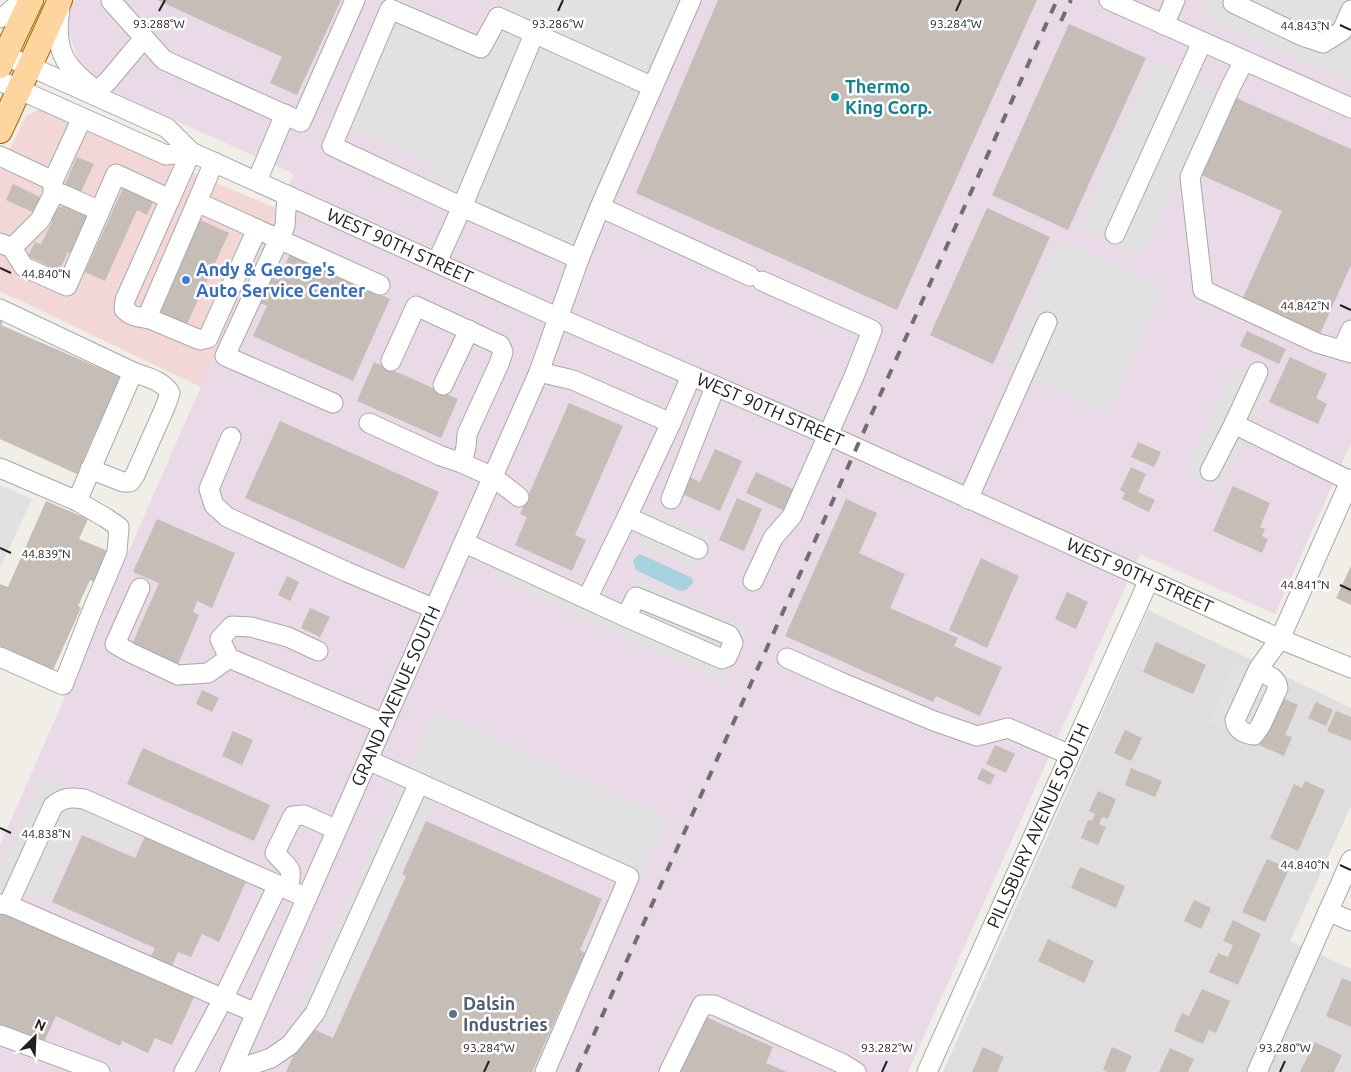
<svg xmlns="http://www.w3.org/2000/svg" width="1351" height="1072" viewBox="0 0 1351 1072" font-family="Ubuntu,sans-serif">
<rect width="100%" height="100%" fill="#f1eee7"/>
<!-- residential -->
<path fill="#dfdddd" d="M 1148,610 L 1351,708 L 1351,806 L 1290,941 L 1351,969 L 1351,1072 L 943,1072 Z"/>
<!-- commercial -->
<path fill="#f2d7d6" d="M 37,110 L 48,111 L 278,209 L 201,387 L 0,291 L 0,170 L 26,116 Z"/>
<!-- industrial -->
<path fill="#ead9e7" d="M 72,0 L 1351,0 L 1351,443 L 1275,614 L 1140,554 L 908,1072 L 0,1072 L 0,845 L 294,174 L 110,91 L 78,61 L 66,22 Z"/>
<!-- parking -->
<path fill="#e1e1e1" d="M 385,0 L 404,0 L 489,40 L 507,0 L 686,0 L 578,247 L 448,189 L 420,156 L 332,123 Z
M 1206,0 L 1351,0 L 1351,84 L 1199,15 Z
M 1152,61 L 1216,89 L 1142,256 L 1078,228 Z
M 1059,239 L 1165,288 L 1108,413 L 1002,364 Z
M 1234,367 L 1270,384 L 1251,424 L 1325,478 L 1244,440 L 1220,491 L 1184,474 Z
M 0,485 L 32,499 L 0,568 Z
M 656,510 L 710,535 L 694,571 L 639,546 Z
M 507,556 L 620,608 L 635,577 L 748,629 L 723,682 L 497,578 Z
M 1236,662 L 1284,683 L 1256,745 L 1208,723 Z
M 435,711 L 669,818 L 640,881 L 439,789 L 399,876 L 403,879 L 335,1027 L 297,1010 Z
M 41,775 L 146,822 L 132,853 L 80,830 L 48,900 L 20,887 L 0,900 L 0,866 Z"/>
<!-- water -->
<path fill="#a7d2df" d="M 640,554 L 688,576 L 692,578 L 693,583 L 686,590 L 680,591 L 636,570 L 633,560 Z"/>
<!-- building -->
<path fill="#c6bdb6" d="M 157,0 L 341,0 L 297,95 L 270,83 L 282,57 Z
M 718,0 L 1037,0 L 897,310 L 636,193 Z
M 1069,24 L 1146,58 L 1068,230 L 992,195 Z
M 1234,97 L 1351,149 L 1351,265 L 1319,336 L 1241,302 L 1282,211 L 1199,174 Z
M 77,157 L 94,164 L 79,196 L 63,189 Z
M 13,184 L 46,200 L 39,215 L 6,200 Z
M 123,188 L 153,202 L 147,215 L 137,210 L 105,281 L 85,272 Z
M 75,202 L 90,217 L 72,254 L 68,252 L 59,271 L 28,256 L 35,242 L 41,244 L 52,222 L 49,211 Z
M 987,208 L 1050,237 L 993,364 L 930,335 Z
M 196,218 L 229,233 L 187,324 L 154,309 Z
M 290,254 L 390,299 L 353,381 L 253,336 L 267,306 L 257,302 L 269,276 L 278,280 Z
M 0,312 L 6,314 L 1,325 L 120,377 L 77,474 L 0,439 Z
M 1247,331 L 1286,349 L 1279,364 L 1240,346 Z
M 1290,357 L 1327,374 L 1316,398 L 1327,404 L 1318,424 L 1269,402 Z
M 374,362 L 458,399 L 441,438 L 357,401 Z
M 569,403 L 623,426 L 575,535 L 586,540 L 572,571 L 515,545 L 527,517 L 520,514 Z
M 280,421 L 439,492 L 404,569 L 245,498 Z
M 1138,442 L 1161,452 L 1154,467 L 1131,457 Z
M 715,449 L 742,461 L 720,511 L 678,492 L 685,475 L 700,482 Z
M 1131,467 L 1146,474 L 1138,492 L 1155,500 L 1149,512 L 1122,499 L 1125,493 L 1120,490 Z
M 756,472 L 797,491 L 787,512 L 746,493 Z
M 1233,486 L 1270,503 L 1260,527 L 1265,529 L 1262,536 L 1268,539 L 1262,553 L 1213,531 Z
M 737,498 L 762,509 L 744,551 L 719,540 Z
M 846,499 L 877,513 L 859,553 L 905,574 L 890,608 L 958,638 L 954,646 L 1002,667 L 980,716 L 936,696 L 933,702 L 785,636 Z
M 46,501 L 88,519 L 79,539 L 108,551 L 94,582 L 90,580 L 78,606 L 81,608 L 53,670 L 0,646 L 0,584 L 8,587 Z
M 157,519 L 235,553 L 212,608 L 197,601 L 193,612 L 199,615 L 178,664 L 132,644 L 159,583 L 133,572 Z
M 981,558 L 1019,576 L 987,648 L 949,630 Z
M 1351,566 L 1351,605 L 1336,598 Z
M 287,576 L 299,582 L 290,601 L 278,595 Z
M 1067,592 L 1088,602 L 1076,629 L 1055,619 Z
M 310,608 L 330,617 L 320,637 L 301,628 Z
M 1156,642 L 1206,665 L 1193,694 L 1143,672 Z
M 202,690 L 219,698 L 212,712 L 196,704 Z
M 1280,697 L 1298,705 L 1285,735 L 1292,737 L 1284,756 L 1259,745 Z
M 1316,702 L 1333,710 L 1326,726 L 1308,718 Z
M 1336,711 L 1351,717 L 1351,741 L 1327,731 Z
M 1125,730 L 1142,738 L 1131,761 L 1114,753 Z
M 233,731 L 253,740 L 242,765 L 222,756 Z
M 995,745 L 1015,754 L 1006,773 L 986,764 Z
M 143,748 L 270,805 L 254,841 L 127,784 Z
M 982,768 L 995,775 L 990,785 L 977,779 Z
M 1131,768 L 1162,781 L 1155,797 L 1125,785 Z
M 1305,781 L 1325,790 L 1298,851 L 1270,838 L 1294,784 L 1302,788 Z
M 1098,791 L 1116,799 L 1108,819 L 1102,817 L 1099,824 L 1106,827 L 1098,845 L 1081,838 L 1088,820 L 1092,821 L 1095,814 L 1089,811 Z
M 426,821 L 602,899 L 580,950 L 585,953 L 532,1072 L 286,1072 L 307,1026 L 333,1038 L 406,876 L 402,874 Z
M 147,832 L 248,877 L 219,942 L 202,934 L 191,957 L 178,952 L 171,968 L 150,958 L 155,948 L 52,902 L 82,835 L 135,858 Z
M 1267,859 L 1289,869 L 1265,922 L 1242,912 Z
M 1080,867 L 1125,886 L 1116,908 L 1071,888 Z
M 1194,900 L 1211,908 L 1201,929 L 1184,921 Z
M 0,910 L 194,997 L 172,1045 L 155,1038 L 148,1053 L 122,1041 L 120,1046 L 56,1016 L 42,1046 L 0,1027 Z
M 1233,920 L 1261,934 L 1238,985 L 1209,972 L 1218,953 L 1228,957 L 1233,945 L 1223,941 Z
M 1048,939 L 1094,961 L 1084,983 L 1038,961 Z
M 1342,978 L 1351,982 L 1351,1027 L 1326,1016 Z
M 1202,989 L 1230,1001 L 1216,1033 L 1209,1030 L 1203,1044 L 1174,1031 L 1182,1013 L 1189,1016 Z
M 701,1015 L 773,1047 L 766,1063 L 787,1072 L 676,1072 Z
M 1315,1042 L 1342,1055 L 1334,1072 L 1300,1072 Z
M 983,1047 L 1004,1057 L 997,1072 L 972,1072 Z
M 1112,1047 L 1132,1056 L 1125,1072 L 1108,1072 L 1103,1070 Z
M 1170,1048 L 1194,1059 L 1188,1072 L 1159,1072 Z"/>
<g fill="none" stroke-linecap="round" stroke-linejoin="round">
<defs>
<g id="minor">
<path d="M 111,0 L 111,1 L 164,60 L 301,122 L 355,0"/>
<path d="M 1109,0 L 1351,108"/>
<path d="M 1233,3 L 1302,36 L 1323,43 L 1342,31 L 1351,10"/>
<path d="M 60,8 C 57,27 57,50 69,65 C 76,75 86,82 95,90"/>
<path d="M 0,18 L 6,15 L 23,0"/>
<path d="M 1164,25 L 1175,0"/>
<path id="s1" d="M 0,53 L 167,128 L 191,152 L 559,318 L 828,435 L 1280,639 L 1351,668"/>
<path d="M 1244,61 L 1231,86 L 1190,177 L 1203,290 L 1317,343 L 1351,353"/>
<path d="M 0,81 L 166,155 L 191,152"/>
<path d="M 96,92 L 108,81 L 144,38"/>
<path d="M 0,156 L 53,181 L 82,118"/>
<path d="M 214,162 L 197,202 L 380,285"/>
<path d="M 257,181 L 285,114"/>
<path d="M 53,195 L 62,194 L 100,211"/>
<path d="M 287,195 L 285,226 L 225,356 L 333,403"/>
<path d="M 197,202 L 149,313 L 150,319 L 200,340 L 208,338 L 257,229"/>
<path d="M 600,207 L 691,0"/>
<path d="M 1115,234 L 1202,42"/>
<path d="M 0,243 L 12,248 L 24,267 L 67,286 L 116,174 L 170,199 L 191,152"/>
<path d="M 12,248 L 40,220 L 53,195 L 53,181"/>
<path d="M 579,259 L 462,207 L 332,146 L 390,9 L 481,48 L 498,17 L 653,87"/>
<path d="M 437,262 L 462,207 L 534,34"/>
<path d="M 0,309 L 133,372 L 77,501 L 0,468"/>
<path d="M 150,319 C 139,317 131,317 124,309 L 125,300 L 170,199"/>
<path d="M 1342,350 L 1351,330"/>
<path d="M 539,372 L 573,380 L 671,423 L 691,376"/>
<path d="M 1258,372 L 1234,424 L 1350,481"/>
<path d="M 443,385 L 469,330"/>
<path d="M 369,423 L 441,456 L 462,463 L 466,447 L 467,434 L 499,364 L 503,352 L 500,345 L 416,306 L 391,361"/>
<path d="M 231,437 L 209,489 L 214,505 L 227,517 L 347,572 L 435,609"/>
<path d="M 462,463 L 493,477 L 519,497"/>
<path d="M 90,469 L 123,482 L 130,482 L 135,475 L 166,405 L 170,393 C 162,380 146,377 133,372"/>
<path d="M 1210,471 L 1234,424"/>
<path d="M 671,499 L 715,387"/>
<path d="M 968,499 L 1047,322"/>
<path d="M 627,517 L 698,549"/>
<path d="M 465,543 L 626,617 L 722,659 L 727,657 L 733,643 L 729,635 L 636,597 L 626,617"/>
<path d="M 753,581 L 773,538 L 792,516 L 855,374 L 872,330 L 762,281"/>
<path d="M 140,588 L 115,644 L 131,653 L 178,675 L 208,673 L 229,658"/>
<path d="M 587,599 L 627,517 L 671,423"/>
<path d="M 318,651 L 288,637 L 251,627 L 232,626 L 220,639 L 229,658 L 384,724"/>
<path d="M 0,657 L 63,685 L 90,616 L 117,552 L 119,527 L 106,518 L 77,501"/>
<path d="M 787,658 L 838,681 L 934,721 L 977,736 L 1008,728 L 1070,755"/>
<path d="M 1258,671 C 1267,675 1277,677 1278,688 L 1261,725 L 1254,735 C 1245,734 1236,730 1235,720 L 1259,668 L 1280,639 L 1351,479"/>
<path d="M 419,783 L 629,877 L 545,1072"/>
<path d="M 288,889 C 294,865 289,870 275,853 L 293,816 L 304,815 L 337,830"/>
<path d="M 0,904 L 8,905 L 256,1013"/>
<path d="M 8,905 L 53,806 C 64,797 70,797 84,799 L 307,898"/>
<path d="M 1328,911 L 1351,921"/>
<path d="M 0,1035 L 100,1072"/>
<path d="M 184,1072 L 223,999 L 278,885"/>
<path id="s2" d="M 230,1072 L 539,372 L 579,259 L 600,207 L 750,276"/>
<path d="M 230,1072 L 271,1058 L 290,1045 L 315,1013 L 419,783 L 368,760"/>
<path d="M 669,1072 L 702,1005 L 714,1005 L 843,1064 L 856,1072"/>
<path id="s3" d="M 927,1072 L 1149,580"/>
<path d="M 1257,1072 L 1351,860"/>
</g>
<path id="major" d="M 0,66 L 31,0
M 0,131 L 60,0"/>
</defs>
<!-- minor casing -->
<use href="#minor" stroke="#a8a8a8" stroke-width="21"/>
<!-- major casing -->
<use href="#major" stroke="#9d6900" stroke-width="26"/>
<!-- minor -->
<use href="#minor" stroke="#fff" stroke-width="19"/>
<!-- major -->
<use href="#major" stroke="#fed59f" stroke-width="24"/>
<!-- rail -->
<path stroke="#6f6f6f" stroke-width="4" stroke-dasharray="10 10" stroke-linecap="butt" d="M 1061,21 L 1071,0
M 577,1072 L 1057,0"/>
</g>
<!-- ticks -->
<path fill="none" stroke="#212121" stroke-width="2" d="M 159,11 L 165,0M 558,11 L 563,0M 956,11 L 961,0M 1340,25 L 1351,30M 0,268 L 11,273M 1340,305 L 1351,310M 0,548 L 11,553M 1340,585 L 1351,590M 0,828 L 11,833M 1340,865 L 1351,870M 484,1072 L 489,1061M 882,1072 L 887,1061M 1280,1072 L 1285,1061"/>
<!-- markers -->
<circle fill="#0f9aa8" stroke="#fff" stroke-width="2" cx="835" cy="97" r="5"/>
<circle fill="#3f7fe0" stroke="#fff" stroke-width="2" cx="186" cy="280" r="5"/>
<circle fill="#5c6f8a" stroke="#fff" stroke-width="2" cx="453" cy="1014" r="5"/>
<g text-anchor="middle" stroke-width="5" stroke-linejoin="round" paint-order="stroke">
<!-- culture labels -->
<g font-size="18" font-weight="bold" fill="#0d838f" stroke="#fff" text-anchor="start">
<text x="845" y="93">Thermo<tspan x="845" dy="21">King Corp.</tspan></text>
</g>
<!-- street labels -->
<g font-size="18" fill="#212121" stroke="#fff">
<text dy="6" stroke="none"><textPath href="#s1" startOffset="446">WEST 90TH STREET</textPath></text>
<text dy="6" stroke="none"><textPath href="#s1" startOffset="851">WEST 90TH STREET</textPath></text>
<text dy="6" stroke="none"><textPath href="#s1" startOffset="1256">WEST 90TH STREET</textPath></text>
<text dy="6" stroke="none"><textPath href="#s2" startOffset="411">GRAND AVENUE SOUTH</textPath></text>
<text dy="6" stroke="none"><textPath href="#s3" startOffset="270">PILLSBURY AVENUE SOUTH</textPath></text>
</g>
<!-- shop labels -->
<g font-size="18" font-weight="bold" fill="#366cbe" stroke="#fff" text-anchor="start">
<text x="196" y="276">Andy &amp; George's<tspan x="196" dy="21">Auto Service Center</tspan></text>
</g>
<!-- service labels -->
<g font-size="18" font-weight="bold" fill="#4e5e75" stroke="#fff" text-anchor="start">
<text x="463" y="1010">Dalsin<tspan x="463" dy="21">Industries</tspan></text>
</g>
</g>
<g font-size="12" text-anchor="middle" fill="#212121" stroke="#fff" stroke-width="5" stroke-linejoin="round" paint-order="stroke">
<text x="159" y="28">93.288°W</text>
<text x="558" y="28">93.286°W</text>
<text x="956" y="28">93.284°W</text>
<text x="1305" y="30">44.843°N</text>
<text x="46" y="278">44.840°N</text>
<text x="1305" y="310">44.842°N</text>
<text x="46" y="558">44.839°N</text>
<text x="1305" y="589">44.841°N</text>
<text x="46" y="838">44.838°N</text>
<text x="1305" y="869">44.840°N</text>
<text x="489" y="1052">93.284°W</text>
<text x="887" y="1052">93.282°W</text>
<text x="1285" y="1052">93.280°W</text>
</g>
<!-- north arrow -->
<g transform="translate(35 1037) rotate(24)" stroke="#ffffff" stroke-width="4" paint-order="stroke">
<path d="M0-4L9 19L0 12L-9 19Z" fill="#212121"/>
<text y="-8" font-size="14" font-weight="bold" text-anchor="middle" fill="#212121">N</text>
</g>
</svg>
